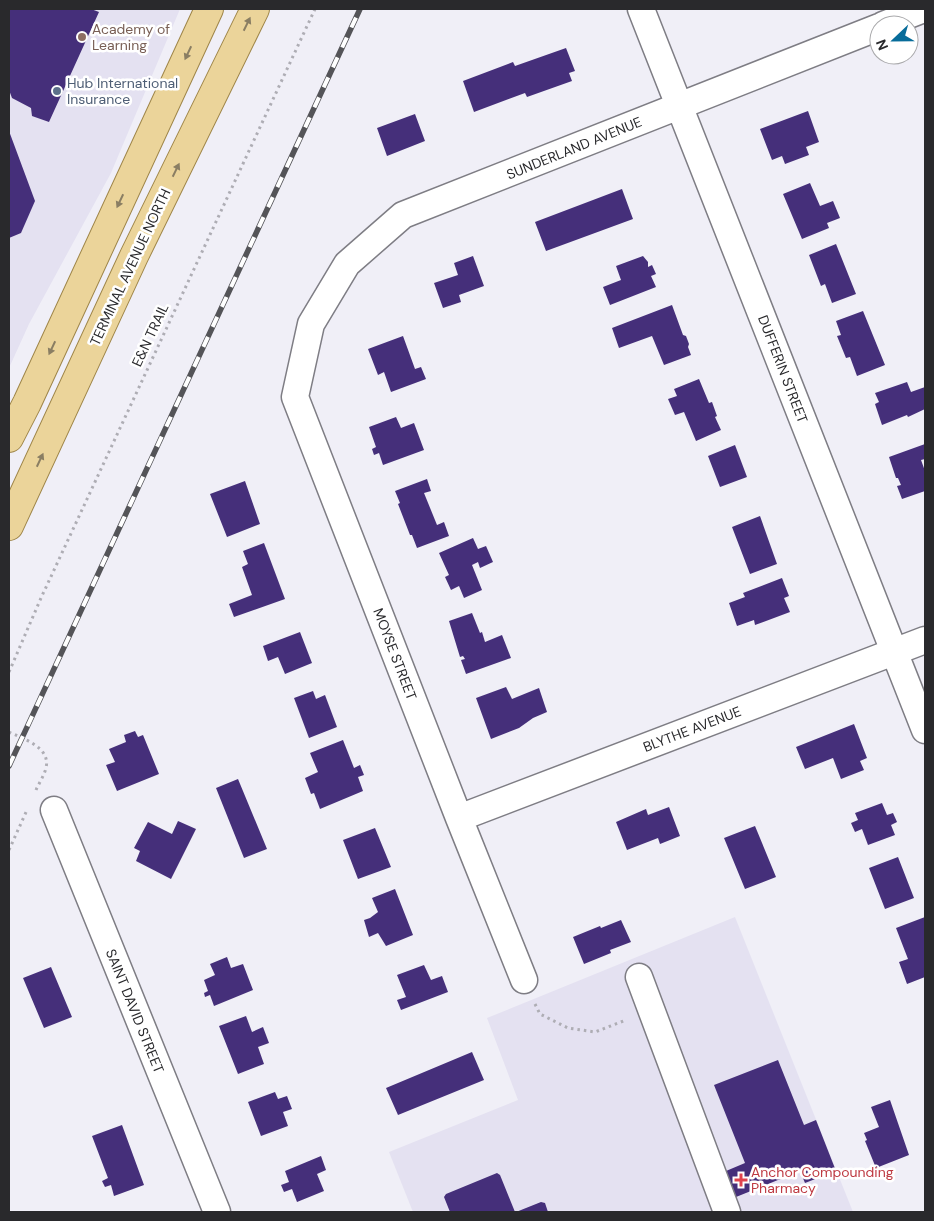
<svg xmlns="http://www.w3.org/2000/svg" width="934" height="1221" viewBox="0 0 934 1221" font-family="'DM Sans',sans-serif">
<rect width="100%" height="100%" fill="#f0eff7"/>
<!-- built -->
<path fill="#e4e1f1" d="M 9,9 L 180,9 L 111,173 L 29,324 L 9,368 Z
M 735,917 L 853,1212 L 413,1212 L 389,1152 L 518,1100 L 487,1018 Z"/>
<!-- building -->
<path fill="#452f7a" d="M 9,9 L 91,9 L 99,12 L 49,122 L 32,116 L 31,108 L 12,98 L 9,90 Z
M 566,48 L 575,71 L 569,73 L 572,81 L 527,97 L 525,93 L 474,112 L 463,81 L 513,62 L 515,66 Z
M 808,111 L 819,142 L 806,147 L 809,155 L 785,164 L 782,156 L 772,160 L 760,129 Z
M 415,114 L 425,141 L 387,156 L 377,128 Z
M 9,131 L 35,201 L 21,233 L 9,238 Z
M 810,183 L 820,206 L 833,201 L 840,218 L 827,223 L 829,228 L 802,239 L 783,194 Z
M 622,189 L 633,219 L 546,251 L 535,222 Z
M 836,244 L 856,294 L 832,303 L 825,284 L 821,286 L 809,255 Z
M 473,256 L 484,286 L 459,295 L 461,302 L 443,308 L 434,283 L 458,275 L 454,263 Z
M 643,256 L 648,262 L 648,267 L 652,265 L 656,274 L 651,276 L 656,287 L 610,305 L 603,287 L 621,280 L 616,266 Z
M 672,305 L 683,335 L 686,336 L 689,344 L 688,347 L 691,355 L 664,365 L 652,336 L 619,348 L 612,328 Z
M 863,311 L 885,365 L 857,376 L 850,357 L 846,358 L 837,336 L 841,335 L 836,321 Z
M 403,336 L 415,369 L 421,367 L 426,379 L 391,392 L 384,372 L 378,375 L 368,349 Z
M 699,379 L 709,403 L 712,402 L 717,416 L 715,417 L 721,430 L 696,441 L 684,412 L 675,415 L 668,399 L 677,396 L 674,389 Z
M 907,382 L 911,392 L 925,387 L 925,409 L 908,417 L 907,415 L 882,425 L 875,404 L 879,402 L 875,393 Z
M 396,417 L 401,428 L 414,423 L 424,450 L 383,465 L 379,453 L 374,455 L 372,449 L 376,447 L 369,427 Z
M 925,444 L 925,459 L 921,460 L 925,471 L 925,491 L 902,499 L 897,486 L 901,485 L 898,478 L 896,478 L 889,457 Z
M 735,445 L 747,477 L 720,487 L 708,456 Z
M 427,479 L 431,491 L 424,493 L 437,525 L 444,522 L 449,536 L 417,548 L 412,535 L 410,535 L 398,504 L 400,503 L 395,491 Z
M 245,481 L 260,524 L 227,537 L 210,494 Z
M 760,516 L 777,564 L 750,574 L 732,527 Z
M 473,538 L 478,549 L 486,546 L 493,562 L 480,568 L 478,562 L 472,565 L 482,590 L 464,598 L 459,586 L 451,590 L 445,577 L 449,575 L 439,553 Z
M 264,543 L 285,599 L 234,617 L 229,604 L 252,595 L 242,567 L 248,564 L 243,551 Z
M 782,578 L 789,596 L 784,598 L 790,612 L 755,625 L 754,620 L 737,626 L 729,603 L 745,597 L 743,593 Z
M 472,613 L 480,633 L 482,632 L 485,642 L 502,635 L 511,658 L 466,674 L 461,660 L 465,659 L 463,656 L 460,657 L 449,621 Z
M 300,632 L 312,663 L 285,674 L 278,657 L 268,661 L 263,646 Z
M 506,687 L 512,699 L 539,688 L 547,712 L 533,718 L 519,728 L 491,739 L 476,698 Z
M 313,691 L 316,699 L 325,695 L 337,727 L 309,738 L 294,698 Z
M 854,724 L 867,758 L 860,761 L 864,770 L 841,779 L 833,758 L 805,769 L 796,747 Z
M 135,731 L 138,737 L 143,735 L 159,774 L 117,791 L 106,765 L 115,762 L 109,749 L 126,742 L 124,735 Z
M 343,740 L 354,768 L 360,765 L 364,775 L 358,777 L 363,791 L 320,809 L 314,793 L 311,794 L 305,778 L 318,772 L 310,753 Z
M 238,779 L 267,849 L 244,858 L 216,788 Z
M 882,803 L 887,815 L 893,813 L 897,822 L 891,825 L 895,835 L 868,845 L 862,829 L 855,832 L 851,823 L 858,820 L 855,813 Z
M 669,807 L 680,836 L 660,844 L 658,838 L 627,850 L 616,822 L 646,809 L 648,815 Z
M 178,821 L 196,829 L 171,879 L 136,861 L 140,851 L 134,848 L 148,822 L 172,834 Z
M 755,826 L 776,877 L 745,889 L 724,838 Z
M 375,828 L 391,867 L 358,879 L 343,840 Z
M 898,857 L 914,898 L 885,909 L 869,868 Z
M 395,889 L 413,935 L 386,946 L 378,933 L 369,937 L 364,920 L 370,918 L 378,912 L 372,898 Z
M 925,917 L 925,977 L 907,984 L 899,962 L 908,959 L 896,928 Z
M 621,920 L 631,942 L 610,950 L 611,953 L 584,964 L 573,937 L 600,926 L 601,928 Z
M 227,957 L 231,968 L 243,964 L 253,990 L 214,1006 L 210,995 L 205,997 L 204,993 L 208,991 L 204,980 L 215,975 L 210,964 Z
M 424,965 L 431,980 L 442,976 L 448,992 L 401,1010 L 397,1000 L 406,997 L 397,975 Z
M 51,967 L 72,1017 L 44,1028 L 23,978 Z
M 246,1016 L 252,1032 L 263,1027 L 269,1043 L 258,1047 L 264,1064 L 238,1074 L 219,1026 Z
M 472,1052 L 484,1080 L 398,1115 L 386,1088 Z
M 778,1060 L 804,1125 L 816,1120 L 836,1171 L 805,1183 L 800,1171 L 736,1197 L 726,1171 L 745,1163 L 714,1085 Z
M 275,1092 L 278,1099 L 287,1096 L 292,1109 L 283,1112 L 288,1126 L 261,1136 L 248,1102 Z
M 890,1100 L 909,1155 L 876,1168 L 865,1141 L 867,1140 L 864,1133 L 879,1127 L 871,1107 Z
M 122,1125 L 144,1185 L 114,1196 L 111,1185 L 105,1187 L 102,1181 L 108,1178 L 92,1136 Z
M 321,1156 L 326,1170 L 317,1174 L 324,1191 L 297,1202 L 292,1189 L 284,1192 L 281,1185 L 289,1182 L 285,1171 Z
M 497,1173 L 500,1175 L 515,1212 L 450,1212 L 444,1197 L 446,1194 Z
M 541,1202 L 545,1203 L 548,1212 L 516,1212 Z"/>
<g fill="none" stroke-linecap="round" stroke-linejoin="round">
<defs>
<path id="minor" d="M 641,9 L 925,730
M 883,25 L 924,9
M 54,810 L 217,1212
M 459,818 L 925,640
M 639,977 L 727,1212
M 524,980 L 459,818 L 295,397 L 311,324 L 347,264 L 403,215 L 879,27"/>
<path id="major" d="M 9,438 L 27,403 L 209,9
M 9,526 L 134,256 L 255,9"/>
</defs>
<!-- minor casing -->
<use href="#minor" stroke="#7e7d84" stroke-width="29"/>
<!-- major casing -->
<use href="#major" stroke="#9e8548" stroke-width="30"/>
<!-- path -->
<path stroke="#aeadb4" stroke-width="3" stroke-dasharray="2.5 4" stroke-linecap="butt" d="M 9,672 L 41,598 L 315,9
M 9,732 C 23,739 51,747 46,768 C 44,776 39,783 36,790
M 9,850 L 27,810
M 535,1004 L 540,1014 L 568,1028 L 595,1032 L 626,1020"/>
<!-- minor -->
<use href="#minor" stroke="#fff" stroke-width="26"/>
<!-- major -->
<use href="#major" stroke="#ebd49a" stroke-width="28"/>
<defs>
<path id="rail" d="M 9,766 L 360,9"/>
</defs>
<!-- rail casing -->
<use href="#rail" stroke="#545458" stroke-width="5.5"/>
<!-- rail -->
<use href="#rail" stroke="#fff" stroke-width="4" stroke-dasharray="11" stroke-linecap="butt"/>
</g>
<!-- one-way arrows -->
<defs><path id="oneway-solid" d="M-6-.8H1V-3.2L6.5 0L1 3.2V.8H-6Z" transform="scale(1.25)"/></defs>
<g fill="#8a7e63">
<use href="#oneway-solid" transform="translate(247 24) rotate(-64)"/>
<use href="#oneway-solid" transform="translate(188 53) rotate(115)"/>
<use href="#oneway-solid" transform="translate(176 170) rotate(-64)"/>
<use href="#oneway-solid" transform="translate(120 201) rotate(115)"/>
<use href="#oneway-solid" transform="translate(52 348) rotate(115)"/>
<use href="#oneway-solid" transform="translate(40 460) rotate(-65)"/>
</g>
<!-- markers -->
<circle fill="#8d6e63" stroke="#fff" stroke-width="2" cx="82" cy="37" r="5"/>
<circle fill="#5c6f8a" stroke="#fff" stroke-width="2" cx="57" cy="91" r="5"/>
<path fill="#e0444e" stroke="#fff" stroke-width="2" d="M738.5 1172.5h5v5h5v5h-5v5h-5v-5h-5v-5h5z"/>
<g text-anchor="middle" stroke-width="5" stroke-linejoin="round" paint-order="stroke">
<!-- education labels -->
<g font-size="14" fill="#785e54" stroke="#fff" text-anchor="start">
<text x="92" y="34">Academy of<tspan x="92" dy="16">Learning</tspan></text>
</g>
<!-- service labels -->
<g font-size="14" fill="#4e5e75" stroke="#fff" text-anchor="start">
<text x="67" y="88">Hub International<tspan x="67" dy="16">Insurance</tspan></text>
</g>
<!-- street labels -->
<g font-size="14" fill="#29292c" stroke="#fff">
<text transform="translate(574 148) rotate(-22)" y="5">SUNDERLAND AVENUE</text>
<text transform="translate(130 267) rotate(-65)" y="5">TERMINAL AVENUE NORTH</text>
<text transform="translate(150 335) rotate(-65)" y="5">E&amp;N TRAIL</text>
<text transform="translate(783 369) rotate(69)" y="5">DUFFERIN STREET</text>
<text transform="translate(395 654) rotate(69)" y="5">MOYSE STREET</text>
<text transform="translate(692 729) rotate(-21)" y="5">BLYTHE AVENUE</text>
<text transform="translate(135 1011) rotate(68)" y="5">SAINT DAVID STREET</text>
</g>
<!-- health labels -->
<g font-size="14" fill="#be3a42" stroke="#fff" text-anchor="start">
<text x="751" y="1177">Anchor Compounding<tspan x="751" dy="16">Pharmacy</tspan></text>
</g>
</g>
<!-- border -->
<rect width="934" height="1221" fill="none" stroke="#29292c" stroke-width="20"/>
<!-- north arrow -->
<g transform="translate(894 40) rotate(248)"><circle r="24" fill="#ffffff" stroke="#a9a9ab"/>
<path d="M0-4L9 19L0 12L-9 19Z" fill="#076c9a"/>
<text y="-8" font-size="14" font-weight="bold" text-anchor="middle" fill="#29292c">N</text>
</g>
</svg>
